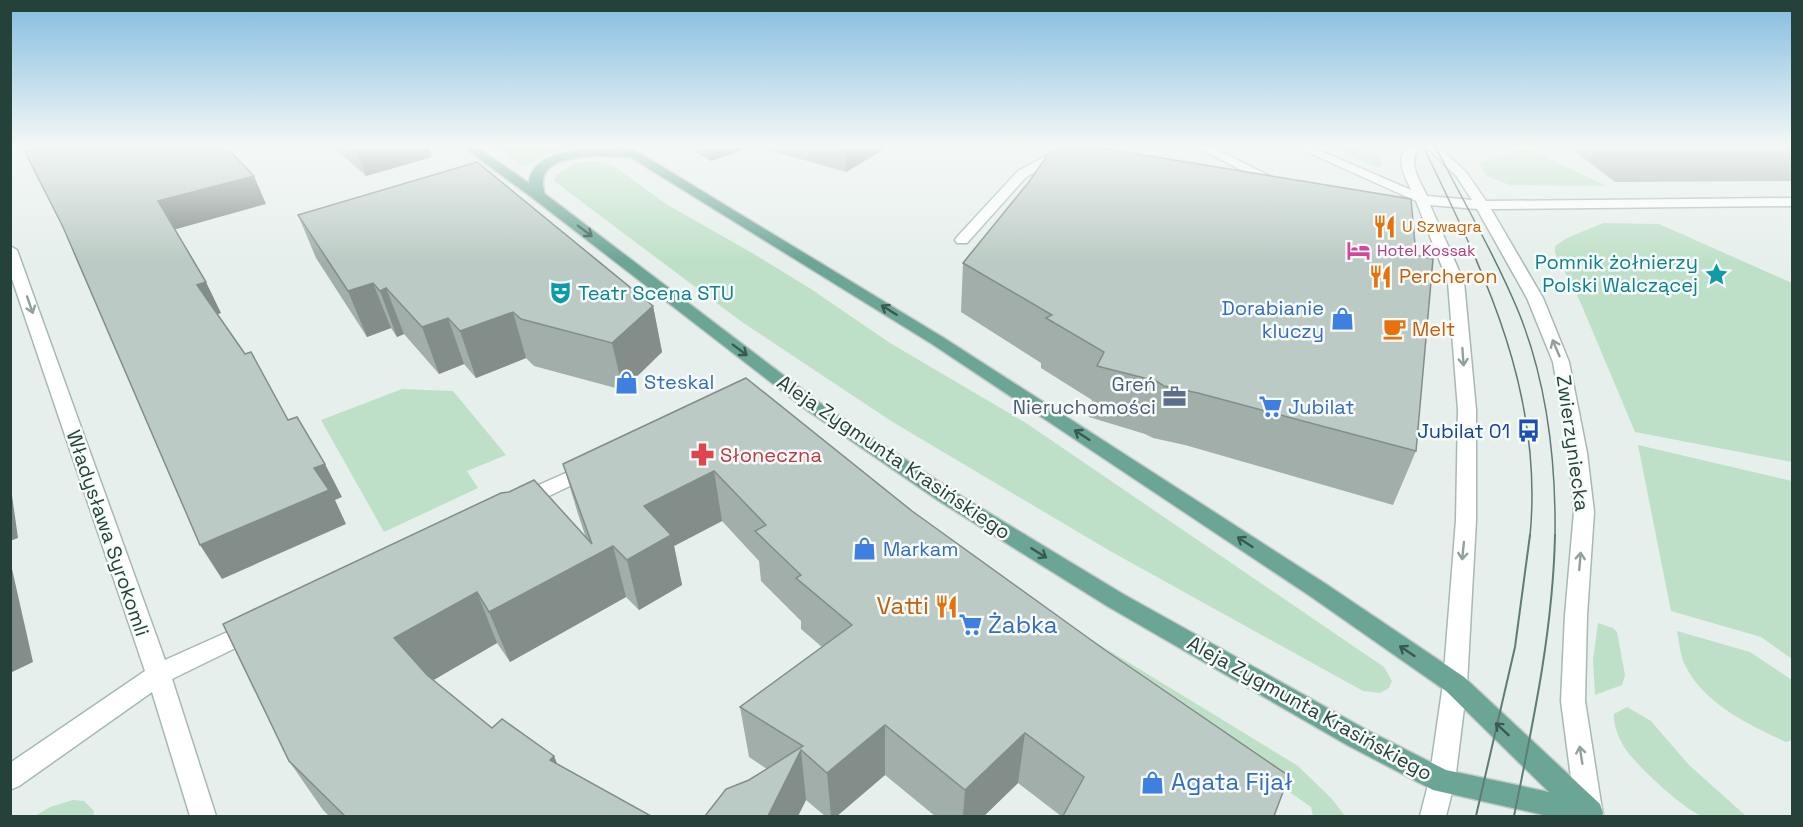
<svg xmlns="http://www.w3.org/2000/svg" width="1803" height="827" viewBox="0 0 1803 827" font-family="'Space Grotesk',sans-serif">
<rect width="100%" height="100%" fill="#e6efeb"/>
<!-- green -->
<path fill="#bfe0c8" d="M 494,146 L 583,146 L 548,154 L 524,166 Z
M 1326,146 L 1361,146 L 1362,151 L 1379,153 L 1382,167 L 1376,167 Z
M 1526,148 L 1607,186 L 1510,185 L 1486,176 L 1479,163 Z
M 599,161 L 614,166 L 666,204 L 754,254 L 811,289 L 890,343 L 1026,423 L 1384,667 L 1392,681 L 1389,688 L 1380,693 L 1363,691 L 1110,551 L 891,421 L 742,322 L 554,181 L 556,175 L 576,163 Z
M 1603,223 L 1659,224 L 1792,283 L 1792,462 L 1635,432 L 1579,299 L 1555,253 L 1555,246 L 1567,238 Z
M 402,389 L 453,391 L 506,455 L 467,471 L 478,488 L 384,532 L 321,420 Z
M 1638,445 L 1792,481 L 1792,659 L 1761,637 L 1671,611 Z
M 1598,623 L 1613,628 L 1617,632 L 1625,675 L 1622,685 L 1595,695 L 1593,660 Z
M 1677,631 L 1750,652 L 1792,680 L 1792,740 L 1786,742 C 1748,724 1703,704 1684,663 C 1680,653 1679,641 1677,631 Z
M 1082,634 L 1298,766 L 1332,799 L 1345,816 L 1313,816 L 1311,807 L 1218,742 Z
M 1627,707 L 1651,721 L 1689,765 L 1746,816 C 1733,817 1716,819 1703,816 C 1687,813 1631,761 1623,745 C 1618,736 1613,724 1614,714 Z
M 73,800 L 84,801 L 94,811 L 93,816 L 35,816 L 50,807 Z"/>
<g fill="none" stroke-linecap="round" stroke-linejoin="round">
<defs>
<path id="minor" d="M 1078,146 L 1095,146 L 1054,162 L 1026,177 L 967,243 L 957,243 L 955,240 L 957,237 L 1018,171 L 1046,156 Z
M 1111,146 L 1125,146 L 1156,163 L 1150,167 L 1146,166 Z
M 1194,146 L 1209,146 L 1286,184 L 1285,187 L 1275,187 Z
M 1294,146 L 1309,146 L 1411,190 C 1404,173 1395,161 1407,146 L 1419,146 C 1408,165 1418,177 1427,196 L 1472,200 L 1457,177 L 1426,146 L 1438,146 L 1466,172 L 1486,201 L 1792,198 L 1792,206 L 1491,209 L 1543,298 L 1569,362 L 1587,453 L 1594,512 L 1587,615 L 1585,701 L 1603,816 L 1576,816 L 1561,701 L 1565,615 L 1574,512 L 1569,453 L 1553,362 L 1527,298 L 1477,209 L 1430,205 L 1464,282 L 1476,410 L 1476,520 L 1467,684 L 1455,781 L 1446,816 L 1420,816 L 1429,781 L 1443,684 L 1456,520 L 1458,410 L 1448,282 L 1416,201 Z
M 10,246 L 17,250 L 165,660 L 252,621 L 260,624 L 263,630 L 260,636 L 172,679 L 216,816 L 190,816 L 152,692 L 19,786 L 10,790 L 10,763 L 145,671 L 10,273 Z
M 588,463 L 595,464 L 598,469 L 595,474 L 528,506 L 521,508 L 514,506 L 511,501 L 514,496 Z"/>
<path id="major" d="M 462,146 L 475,146 L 529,183 C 531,149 591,147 616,149 L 614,146 L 628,146 L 944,338 L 1326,584 L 1464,677 L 1600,804 L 1603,813 L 1602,816 L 1548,816 L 1433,790 L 1347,745 L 1107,606 L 939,501 L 808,411 L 534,199 ZM 594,156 L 630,157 L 932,344 L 1310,596 L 1446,691 L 1549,792 L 1446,770 L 1365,729 L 1123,594 L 953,491 L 820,403 L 545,194 C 534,161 570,158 594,156 Z"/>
</defs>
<!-- minor casing -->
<use href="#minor" stroke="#a8b8b2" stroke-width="3"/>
<!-- major casing -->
<use href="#major" stroke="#c2cac8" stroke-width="3"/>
<!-- minor -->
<use href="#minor" fill="#fff" fill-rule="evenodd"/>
<!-- major -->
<use href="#major" fill="#6aa596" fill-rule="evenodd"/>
<!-- tram-far1 -->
<path stroke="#5f7d75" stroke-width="1.5" d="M 1423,146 C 1484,272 1544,392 1530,536
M 1435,146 C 1463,201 1495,255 1519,313 C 1547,383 1556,461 1555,536"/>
<!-- tram -->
<path stroke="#5f7d75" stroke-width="2" d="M 1476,816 L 1515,647 L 1530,535
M 1514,816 C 1533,723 1553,630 1555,535"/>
</g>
<!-- wall -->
<path fill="#a1aea9" d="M 332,146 L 429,146 L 432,157 L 366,176 Z
M 685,146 L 889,146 L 846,172 L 755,146 L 711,161 Z
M 1568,146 L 1792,146 L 1792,181 L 1615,182 Z
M 298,215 L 653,306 L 662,352 L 623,390 L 534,366 L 526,358 L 476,378 L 464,364 L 439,374 L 404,334 L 397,337 L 391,328 L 367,337 L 316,258 Z
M 963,263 L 1416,451 L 1393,505 L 1185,445 L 1153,438 L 1145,434 L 1089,417 L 1092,400 L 1041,368 L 1041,363 L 961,312 Z
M 746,378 L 1274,816 L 1061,816 L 1018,783 L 984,816 L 935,816 L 885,775 L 837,816 L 825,816 L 806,800 L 798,816 L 705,816 L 749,780 L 767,769 L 749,757 L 740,707 L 822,647 L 801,629 L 801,621 L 761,581 L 759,561 L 722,521 L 674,546 L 682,585 L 639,610 L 626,597 L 510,662 L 497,643 L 433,680 L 492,728 L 554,756 L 557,764 L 651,816 L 329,816 L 323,810 L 289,761 L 223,624 L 586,538 L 578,514 L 563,464 Z"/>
<!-- shaded-wall -->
<path fill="#838d89" d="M 355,146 L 429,146 L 432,157 L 366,176 Z
M 709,146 L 755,146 L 711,161 Z
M 845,146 L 889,146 L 846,172 Z
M 254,176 L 266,204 L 173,230 L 158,201 Z
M 206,282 L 221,313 L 213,316 L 197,285 Z
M 373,283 L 391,328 L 367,337 L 348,291 Z
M 386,288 L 404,334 L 397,337 L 380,291 Z
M 653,306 L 662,352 L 623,390 L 612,343 Z
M 513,312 L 526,358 L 476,378 L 460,331 Z
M 448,318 L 464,364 L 439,374 L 422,327 Z
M 325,464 L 342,497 L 335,500 L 346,524 L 222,579 L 200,545 L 314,468 Z
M 714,471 L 722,521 L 674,546 L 682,585 L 639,610 L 627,560 L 644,506 Z
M 10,481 L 18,538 L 10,541 Z
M 613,546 L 626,597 L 510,662 L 489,612 Z
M 10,560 L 33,662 L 10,673 Z
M 477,592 L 497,643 L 420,688 L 394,638 Z
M 885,725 L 885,775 L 837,816 L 831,816 L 827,773 Z
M 1025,733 L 1018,783 L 984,816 L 963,816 L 965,790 Z
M 801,750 L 806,800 L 798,816 L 768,816 Z
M 554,756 L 573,805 L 550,760 Z"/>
<!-- building -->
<path fill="#bbcac4" stroke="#838d89" stroke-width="1.5" d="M 22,146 L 225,146 L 254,176 L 158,201 L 206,282 L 197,285 L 245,354 L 251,352 L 288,420 L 297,417 L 325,464 L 314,468 L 329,490 L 200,545 L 63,227 Z
M 1054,146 L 1089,146 L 1411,199 L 1416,255 L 1433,259 L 1416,451 L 1198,393 L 1164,386 L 1156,381 L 1097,366 L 1104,352 L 1046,318 L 1052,315 L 963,263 L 1028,183 Z
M 477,162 L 653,306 L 612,343 L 521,319 L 513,312 L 460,331 L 448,318 L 422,327 L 386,288 L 380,291 L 373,283 L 348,291 L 298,215 Z
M 746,378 L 912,511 L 1105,650 L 1289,776 L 1274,816 L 1063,816 L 1084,777 L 1025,733 L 965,790 L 885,725 L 827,773 L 801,750 L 768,816 L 705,816 L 726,789 L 749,780 L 803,746 L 740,707 L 852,625 L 796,578 L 801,575 L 755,531 L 766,525 L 714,471 L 644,506 L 671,535 L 627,560 L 613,546 L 489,612 L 477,592 L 394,638 L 427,675 L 492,728 L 502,719 L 554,756 L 550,760 L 651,816 L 345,816 L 289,761 L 223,624 L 501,493 L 509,492 L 534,480 L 592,544 L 563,464 Z"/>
<!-- one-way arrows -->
<defs><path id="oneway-shaft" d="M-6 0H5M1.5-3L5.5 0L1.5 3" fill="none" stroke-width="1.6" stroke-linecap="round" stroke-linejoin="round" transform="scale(1.5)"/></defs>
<g stroke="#365b51">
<use href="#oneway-shaft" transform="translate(585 231) rotate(37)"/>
<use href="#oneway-shaft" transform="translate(889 310) rotate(-148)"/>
<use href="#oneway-shaft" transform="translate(740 350) rotate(37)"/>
<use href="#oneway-shaft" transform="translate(1082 435) rotate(-147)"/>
<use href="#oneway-shaft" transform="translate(1245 542) rotate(-147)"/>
<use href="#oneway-shaft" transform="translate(1039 553) rotate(32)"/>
<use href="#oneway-shaft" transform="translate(1407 651) rotate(-146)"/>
<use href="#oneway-shaft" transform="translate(1502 729) rotate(-137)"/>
</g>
<g stroke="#92a09c">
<use href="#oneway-shaft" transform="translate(30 305) rotate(71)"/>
<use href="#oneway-shaft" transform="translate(1556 348) rotate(-113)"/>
<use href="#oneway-shaft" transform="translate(1463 357) rotate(86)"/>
<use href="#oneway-shaft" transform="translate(1463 551) rotate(96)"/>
<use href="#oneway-shaft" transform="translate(1580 561) rotate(-85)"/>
<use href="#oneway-shaft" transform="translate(1581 755) rotate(-99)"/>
</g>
<!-- sky -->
<linearGradient id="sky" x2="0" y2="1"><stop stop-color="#84bce0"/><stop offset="0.56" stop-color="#f4f8f6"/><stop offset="1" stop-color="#f4f8f6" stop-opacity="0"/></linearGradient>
<rect width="1803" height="261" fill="url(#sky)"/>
<!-- icons -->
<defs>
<symbol id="restaurant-bare" viewBox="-9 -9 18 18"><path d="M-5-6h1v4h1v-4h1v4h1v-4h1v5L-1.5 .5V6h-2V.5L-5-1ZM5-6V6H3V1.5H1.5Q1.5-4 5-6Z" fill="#e8710a" stroke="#f7fbf9" stroke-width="2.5" paint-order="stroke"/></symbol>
<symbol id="hotel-bare" viewBox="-9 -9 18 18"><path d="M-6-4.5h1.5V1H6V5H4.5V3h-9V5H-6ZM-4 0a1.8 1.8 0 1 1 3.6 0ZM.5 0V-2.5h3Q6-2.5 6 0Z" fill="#d1479c" stroke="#f7fbf9" stroke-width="2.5" paint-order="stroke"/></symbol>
<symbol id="sight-bare" viewBox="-9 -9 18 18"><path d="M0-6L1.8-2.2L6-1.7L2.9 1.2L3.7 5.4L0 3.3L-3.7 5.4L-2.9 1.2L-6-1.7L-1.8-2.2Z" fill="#0f9aa8" stroke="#f7fbf9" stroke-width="2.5" paint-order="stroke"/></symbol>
<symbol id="theatre-bare" viewBox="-9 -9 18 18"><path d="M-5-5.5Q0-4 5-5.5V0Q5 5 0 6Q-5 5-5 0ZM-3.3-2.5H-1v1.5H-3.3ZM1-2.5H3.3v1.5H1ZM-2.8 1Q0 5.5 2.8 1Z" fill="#0f9aa8" stroke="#f7fbf9" stroke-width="2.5" paint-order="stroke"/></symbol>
<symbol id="shop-bare" viewBox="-9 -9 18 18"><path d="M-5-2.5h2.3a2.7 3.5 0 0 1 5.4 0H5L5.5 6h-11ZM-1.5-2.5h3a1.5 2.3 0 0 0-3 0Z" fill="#3f7fe0" stroke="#f7fbf9" stroke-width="2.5" paint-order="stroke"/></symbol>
<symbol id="cafe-bare" viewBox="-9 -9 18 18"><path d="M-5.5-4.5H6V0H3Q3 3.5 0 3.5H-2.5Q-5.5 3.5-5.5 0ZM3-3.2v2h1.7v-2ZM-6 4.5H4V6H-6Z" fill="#e8710a" stroke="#f7fbf9" stroke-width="2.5" paint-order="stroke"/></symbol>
<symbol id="office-bare" viewBox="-9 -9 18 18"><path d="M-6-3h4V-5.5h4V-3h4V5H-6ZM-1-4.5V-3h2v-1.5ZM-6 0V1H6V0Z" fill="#5c6f8a" stroke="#f7fbf9" stroke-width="2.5" paint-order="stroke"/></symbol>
<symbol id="supermarket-bare" viewBox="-9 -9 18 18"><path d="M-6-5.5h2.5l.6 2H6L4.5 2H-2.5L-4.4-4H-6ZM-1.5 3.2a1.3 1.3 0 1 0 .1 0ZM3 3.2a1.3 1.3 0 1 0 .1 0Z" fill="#3f7fe0" stroke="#f7fbf9" stroke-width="2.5" paint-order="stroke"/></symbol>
<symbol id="bus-bare" viewBox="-9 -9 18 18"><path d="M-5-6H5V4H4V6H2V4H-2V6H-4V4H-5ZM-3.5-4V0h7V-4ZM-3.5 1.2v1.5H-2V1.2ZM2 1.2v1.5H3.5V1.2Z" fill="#1a4fb4" stroke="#f7fbf9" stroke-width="2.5" paint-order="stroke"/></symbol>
<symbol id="pharmacy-bare" viewBox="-9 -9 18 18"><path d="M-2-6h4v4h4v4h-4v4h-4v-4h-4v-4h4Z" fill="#e0444e" stroke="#f7fbf9" stroke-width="2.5" paint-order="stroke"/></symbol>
</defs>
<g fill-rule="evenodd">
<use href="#restaurant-bare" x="1368" y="210" width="33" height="33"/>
<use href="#hotel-bare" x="1342" y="234" width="33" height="33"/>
<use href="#sight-bare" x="1700" y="258" width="33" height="33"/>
<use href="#restaurant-bare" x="1364" y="260" width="33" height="33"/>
<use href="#theatre-bare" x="544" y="276" width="33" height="33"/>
<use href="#shop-bare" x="1326" y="302" width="33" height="33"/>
<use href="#cafe-bare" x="1378" y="312" width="33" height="33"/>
<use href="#shop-bare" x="610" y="366" width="33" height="33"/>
<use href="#office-bare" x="1158" y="380" width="33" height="33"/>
<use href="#supermarket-bare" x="1254" y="390" width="33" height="33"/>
<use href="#bus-bare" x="1512" y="414" width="33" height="33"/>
<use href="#pharmacy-bare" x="686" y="438" width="33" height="33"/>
<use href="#shop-bare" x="848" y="532" width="33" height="33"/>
<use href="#restaurant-bare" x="930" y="590" width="33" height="33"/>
<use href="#supermarket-bare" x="954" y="608" width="33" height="33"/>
<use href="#shop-bare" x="1136" y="766" width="33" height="33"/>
</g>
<g text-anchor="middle" stroke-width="5" stroke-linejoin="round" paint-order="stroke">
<!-- far-food labels -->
<g font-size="16" fill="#c56008" stroke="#f7fbf9" text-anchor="start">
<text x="1402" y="232">U Szwagra</text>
</g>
<!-- far-hotel labels -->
<g font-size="16" fill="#b23c85" stroke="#f7fbf9" text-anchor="start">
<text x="1377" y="256">Hotel Kossak</text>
</g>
<!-- culture labels -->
<g font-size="20" fill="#0d838f" stroke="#f7fbf9" text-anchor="end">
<text x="1698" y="269">Pomnik żołnierzy<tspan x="1698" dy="23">Polski Walczącej</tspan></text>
<text x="578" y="300" text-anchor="start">Teatr Scena STU</text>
</g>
<!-- food labels -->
<g font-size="20" fill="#c56008" stroke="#f7fbf9" text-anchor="start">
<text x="1399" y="283">Percheron</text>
<text x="1412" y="336">Melt</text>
</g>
<!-- shop labels -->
<g font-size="20" fill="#366cbe" stroke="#f7fbf9" text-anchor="start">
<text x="1324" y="315" text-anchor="end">Dorabianie<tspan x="1324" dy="23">kluczy</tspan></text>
<text x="644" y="389">Steskal</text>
<text x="1288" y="414">Jubilat</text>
<text x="883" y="556">Markam</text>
</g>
<!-- service labels -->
<g font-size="20" fill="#4e5e75" stroke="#f7fbf9" text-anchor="end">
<text x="1156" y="391">Greń<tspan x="1156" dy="23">Nieruchomości</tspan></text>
</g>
<!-- transit labels -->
<g font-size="20" fill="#164399" stroke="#f7fbf9" text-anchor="end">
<text x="1510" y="438">Jubilat 01</text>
</g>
<!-- street labels -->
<g font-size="20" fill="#24423a" stroke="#f7fbf9">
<text transform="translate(1573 443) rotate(82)" y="7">Zwierzyniecka</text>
<text transform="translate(894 457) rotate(34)" y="7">Aleja Zygmunta Krasińskiego</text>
<text transform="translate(108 533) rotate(71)" y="7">Władysława Syrokomli</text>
<text transform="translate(1310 708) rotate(29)" y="7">Aleja Zygmunta Krasińskiego</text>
</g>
<!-- health labels -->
<g font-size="20" fill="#be3a42" stroke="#f7fbf9" text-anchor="start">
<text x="720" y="462">Słoneczna</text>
</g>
<!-- near-food labels -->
<g font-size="24" fill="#c56008" stroke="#f7fbf9" text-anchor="end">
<text x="929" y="614">Vatti</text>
</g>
<!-- near-shop labels -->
<g font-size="24" fill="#366cbe" stroke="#f7fbf9" text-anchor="start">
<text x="988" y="633">Żabka</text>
<text x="1171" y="790">Agata Fijał</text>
</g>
</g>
<!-- border -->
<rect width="1803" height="827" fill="none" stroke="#24423a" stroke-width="24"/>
</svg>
